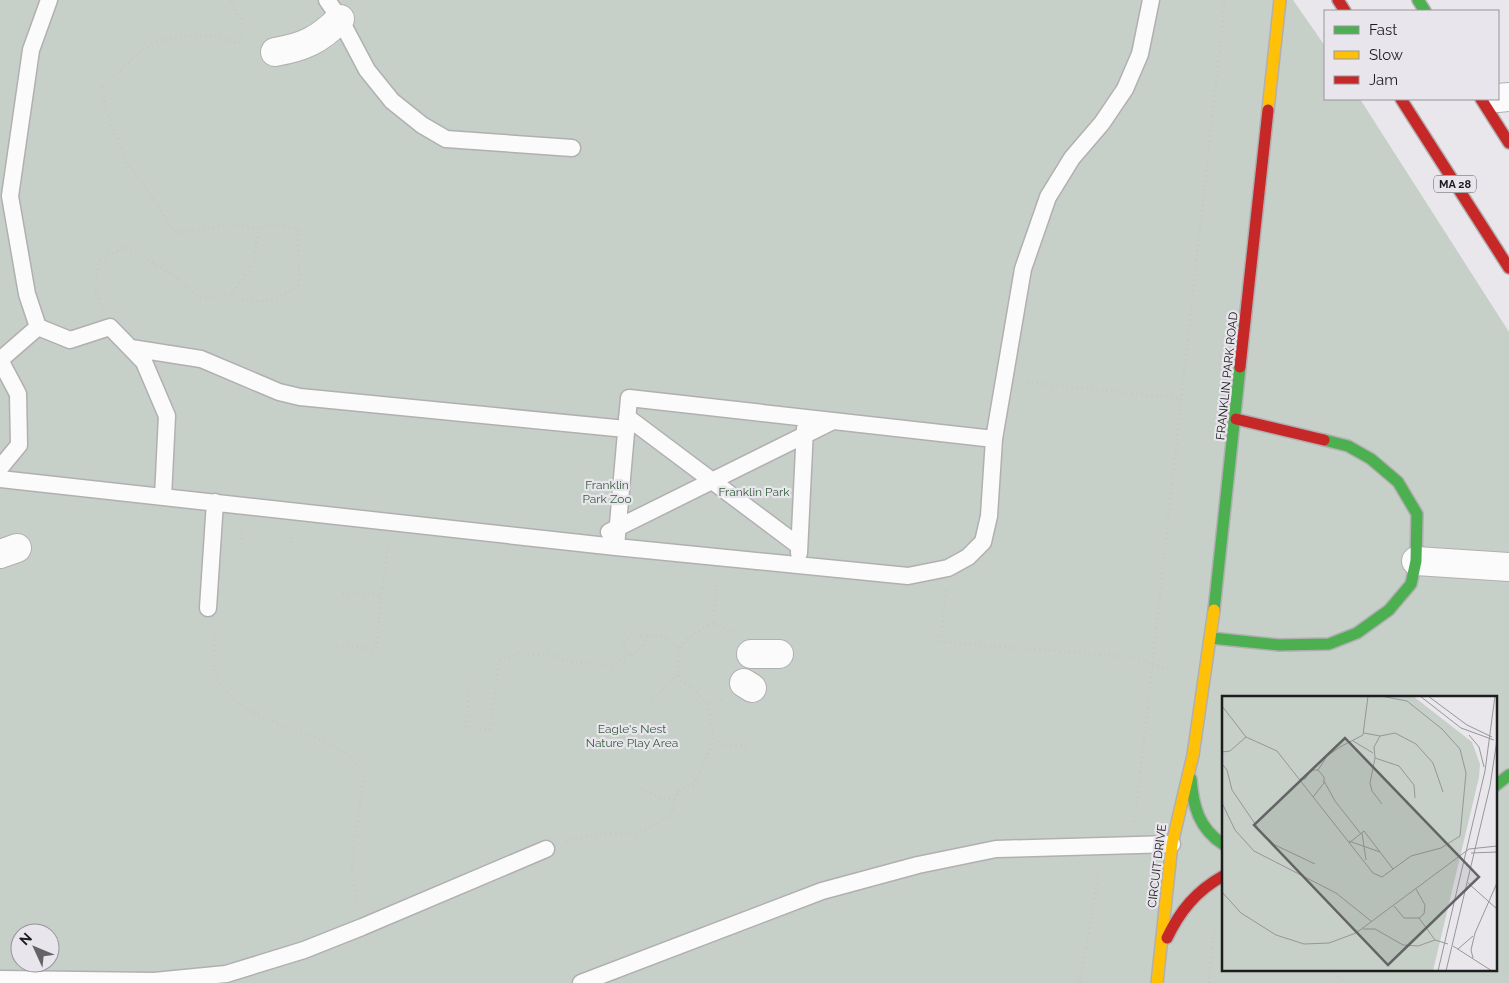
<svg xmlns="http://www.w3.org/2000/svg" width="1509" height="983" viewBox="0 0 1509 983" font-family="Raleway,sans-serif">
<rect width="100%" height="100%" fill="#e9e7eb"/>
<!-- green -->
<path fill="#c6cfc8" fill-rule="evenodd" d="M 0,0 L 1293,0 L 1325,46 L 1325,99 L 1360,99 L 1509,332 L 1509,983 L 0,983 ZM 1223,697 L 1495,697 L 1495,969 L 1223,969 ZM 20,933 L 50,933 L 50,963 L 20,963 Z"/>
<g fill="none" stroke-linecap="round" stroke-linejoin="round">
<defs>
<path id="lane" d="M 327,0 L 340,19 L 367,70 L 392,101 L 422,125 L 446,139 L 572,148
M 38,327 L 70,340 L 110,327 L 144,362 L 167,416 L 163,497
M 131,348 L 201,359 L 279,392 L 300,397 L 626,429
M 627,417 L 799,546
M 0,468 L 19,445 L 18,394 L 0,360 L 38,327 L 27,294 L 10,196 L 31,50 L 49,0
M 0,479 L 616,547 L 908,576 L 948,568 L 968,557 L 983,542 L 989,516 L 994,439 L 1023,269 L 1048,197 L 1072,158 L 1102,123 L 1125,89 L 1140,54 L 1151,0
M 609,532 L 833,421
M 616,547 L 629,398 L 994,439
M 799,553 L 805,428
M 208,608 L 215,502
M 0,979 L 154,981 L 226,974 L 304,950 L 362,927 L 546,849
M 581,983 L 822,891 L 918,865 L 996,849 L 1172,844"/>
<path id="street" d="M 275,52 C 304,47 319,40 340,19
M 1498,98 L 1509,97
M 0,554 L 17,548
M 1416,561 L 1509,567
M 751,654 L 779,654
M 744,683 L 752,688"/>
<path id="fast" d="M 1418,0 L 1425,11
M 1214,610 L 1240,367
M 1211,638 L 1279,645 L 1329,644 L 1357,633 L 1389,610 L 1411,584 L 1416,561 L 1417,514 L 1398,482 L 1371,459 L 1348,446 L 1324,440
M 1191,779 C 1193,806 1199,829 1223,844
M 1495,786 L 1509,775"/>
<path id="slow" d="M 1268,110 L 1280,0
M 1157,983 L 1172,844 L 1193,755 L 1214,610"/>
<path id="jam" d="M 1338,0 L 1345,11
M 1401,99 L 1509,268
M 1481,99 L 1509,143
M 1240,367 L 1268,110
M 1236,419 L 1324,440
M 1167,938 C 1180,911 1196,891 1223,876"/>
</defs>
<!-- lane casing -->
<use href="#lane" stroke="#b1afb2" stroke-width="19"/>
<!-- street casing -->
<use href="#street" stroke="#b1afb2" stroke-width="30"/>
<!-- fast casing -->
<use href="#fast" stroke="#b1afb2" stroke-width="14"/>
<!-- slow casing -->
<use href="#slow" stroke="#b1afb2" stroke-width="14"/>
<!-- jam casing -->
<use href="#jam" stroke="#b1afb2" stroke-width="14"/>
<!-- path -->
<path stroke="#c7c7c7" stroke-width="3" stroke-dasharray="1 4" stroke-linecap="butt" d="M 233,294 C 254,308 281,300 299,284 L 298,229 L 272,223 L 259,229
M 102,308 L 95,291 L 99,260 L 125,247 L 169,272 L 201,298 L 233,294 L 253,263 L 259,229 L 229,224 L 175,233 L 142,181 L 126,163 L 105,105 L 103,86 C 115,76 137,52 150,45 C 175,33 212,31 237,44 C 251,29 238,16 230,0
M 1027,382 L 1182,399
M 241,544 L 242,529
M 290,548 L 291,534
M 717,580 L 713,623 L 734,631
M 946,591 L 941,642 L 1131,657 L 1171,671
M 343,593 L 381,595 L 388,544
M 713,623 C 687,635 672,647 679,679 L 694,689 L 708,704 L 723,700
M 215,630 C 216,645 210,665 218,679 C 240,723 305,726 343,752 C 350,757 358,762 362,770 C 367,782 354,833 353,849 C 351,868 353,887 358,905
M 648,636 C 642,647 640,652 628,656 L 623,649 L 626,639 L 632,634 C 656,640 659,629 680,649
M 337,646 L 376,649 L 381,595
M 469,686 L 466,727 L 490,729 L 499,660 L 518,653 L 558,656 L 572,663 L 614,665 L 628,656
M 651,698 L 659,694 L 677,674
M 708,704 L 714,741 L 723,745 L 747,746
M 637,786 L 659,798 L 676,798 L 679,790 L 694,784 L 714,741
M 1133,822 L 1136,812 L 1225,0
M 566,841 L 592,835 L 642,832 L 668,816 L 673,809 L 676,798
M 1330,969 L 1345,983
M 1080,983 L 1099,871
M 1209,983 L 1214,928"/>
<!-- lane -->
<use href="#lane" stroke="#fcfbfc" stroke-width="16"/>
<!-- street -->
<use href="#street" stroke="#fcfbfc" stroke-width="28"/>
<!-- fast -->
<use href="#fast" stroke="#4caf50" stroke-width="11"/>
<!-- slow -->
<use href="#slow" stroke="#ffc107" stroke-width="11"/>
<!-- jam -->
<use href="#jam" stroke="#c62828" stroke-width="11"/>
</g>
<g text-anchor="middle" stroke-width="4.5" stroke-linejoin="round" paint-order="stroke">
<!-- shield labels -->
<rect fill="#e8e6ec" stroke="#5a595c" stroke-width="1" x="1434" y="175.5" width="42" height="17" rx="4"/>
<g font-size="11" font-weight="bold" fill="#1d1c1e">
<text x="1455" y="188">MA 28</text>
</g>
<!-- street labels -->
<g font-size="12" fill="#1d1c1e" stroke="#e8e6ec">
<text transform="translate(1227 376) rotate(-84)" y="4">FRANKLIN PARK ROAD</text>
<text transform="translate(1157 866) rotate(-83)" y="4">CIRCUIT DRIVE</text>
</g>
<!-- park labels -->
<g font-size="12" fill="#345e3a" stroke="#e8e6ec">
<text x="607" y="489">Franklin<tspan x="607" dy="14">Park Zoo</tspan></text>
<text x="754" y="496">Franklin Park</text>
<text x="632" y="733">Eagle's Nest<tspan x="632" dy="14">Nature Play Area</tspan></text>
</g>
</g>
<!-- overview -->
<g transform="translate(1222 696)">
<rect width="275" height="275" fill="#e9e7eb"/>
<path d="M 0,0 L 191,0 L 250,46 L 258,68 L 257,81 L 211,275 L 0,275 Z" fill="#c6cfc8"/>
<path fill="none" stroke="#979699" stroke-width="1" d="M 198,0 L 239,32 L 272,44M 206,0 L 245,29 L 270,41M 0,10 L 24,41 L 55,55 L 151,177 L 160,181 L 189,160 L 219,152 L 238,140 L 244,77 L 238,53 L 220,33 L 185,5 L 159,0M 142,37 L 158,40 L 152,51 L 153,62 L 148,87 L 150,95 L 160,108M 247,39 L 257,51 L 262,71M 158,40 L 173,37 L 194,48 L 211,67 L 221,96M 131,45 L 151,57M 0,56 L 8,55 L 24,41M 153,62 L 177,70 L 192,89 L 193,102M 0,68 L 5,74 L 10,94 L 38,135 L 53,149 L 93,168M 78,83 L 83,83 L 89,74 L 96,74 L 105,60 L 118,51 L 141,39 L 146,0M 102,85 L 113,105 L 139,138M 91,101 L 102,87 L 102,81 L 96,74M 0,107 L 13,134 L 32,155 L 114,197 L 149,225M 140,137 L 144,164M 127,145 L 158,156M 127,147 L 142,135 L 171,173M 249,157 L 275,156M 246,187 L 275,213M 0,196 L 19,217 L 54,239 L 82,248 L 107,247 L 134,237 L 247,153 L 275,150M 172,210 L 182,222 L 197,222 L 202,218 L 203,209 L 194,193M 197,222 L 213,244M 141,233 L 153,233 L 181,249 L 196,250 L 213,244 L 226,248M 231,250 L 270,275M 236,253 L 251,240M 251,262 L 249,254 L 253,237 L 275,187M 216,275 L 263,75 L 273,0M 224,275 L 268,90 L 275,44"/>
<path fill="#646366" fill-opacity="0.15" stroke="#646366" stroke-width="2.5" d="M 123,42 L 257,181 L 166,269 L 32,129 Z"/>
<rect width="275" height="275" fill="none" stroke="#1d1c1e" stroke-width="2.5"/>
</g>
<!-- legend -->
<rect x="1324" y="10" width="175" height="90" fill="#e8e6ec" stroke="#97959a"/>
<rect x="1334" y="26" width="25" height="8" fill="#4caf50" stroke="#97959a"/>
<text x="1369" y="35" font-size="15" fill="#1d1c1e">Fast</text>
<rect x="1334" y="51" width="25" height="8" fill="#ffc107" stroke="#97959a"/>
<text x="1369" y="60" font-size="15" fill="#1d1c1e">Slow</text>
<rect x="1334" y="76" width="25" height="8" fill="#c62828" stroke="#97959a"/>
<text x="1369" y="85" font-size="15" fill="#1d1c1e">Jam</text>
<!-- north arrow -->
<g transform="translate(35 948) rotate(314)"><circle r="24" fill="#e8e6ec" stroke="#97959a"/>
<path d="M0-4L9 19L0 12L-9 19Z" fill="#646366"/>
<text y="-8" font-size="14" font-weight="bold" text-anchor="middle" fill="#1d1c1e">N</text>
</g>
</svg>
